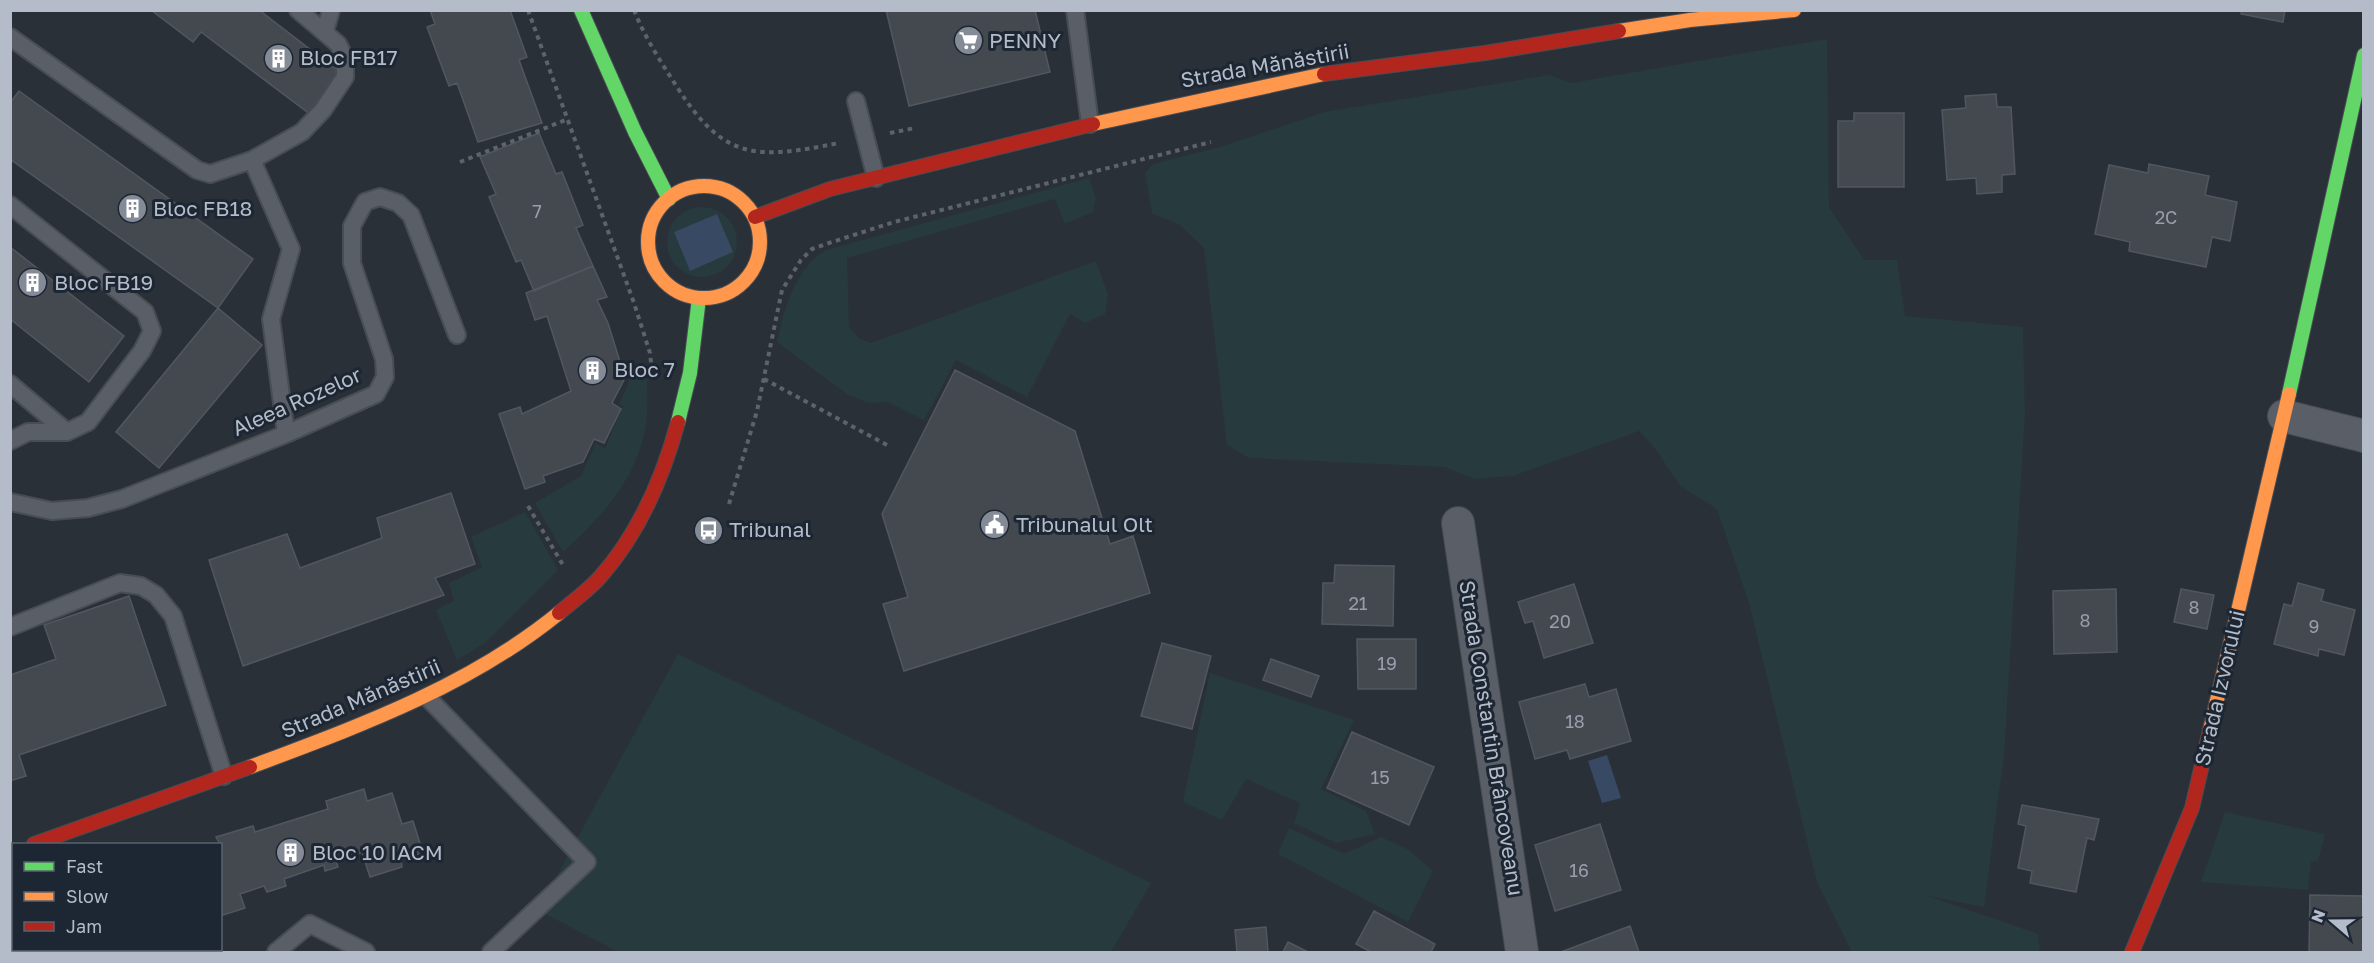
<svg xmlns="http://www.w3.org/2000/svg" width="2374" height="963" viewBox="0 0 2374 963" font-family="'Golos Text',sans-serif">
<rect width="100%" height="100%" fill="#2a3038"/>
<!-- green -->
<path fill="#273a3e" d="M 1827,39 L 1829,207 L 1864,260 L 1897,260 L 1905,316 L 2023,327 L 2025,415 L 2004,755 L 1984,907 L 1928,896 L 2038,934 L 2040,952 L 1852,952 L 1817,882 L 1749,603 L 1717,509 L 1680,486 L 1654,447 L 1639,431 L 1513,476 L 1474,479 L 1445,467 L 1249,458 L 1227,445 L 1204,248 L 1180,225 L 1152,213 L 1145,173 L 1153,164 L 1220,147 L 1324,112 L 1550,75 L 1571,83 Z
M 1089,178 L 1096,198 L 1093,212 L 1065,224 L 1055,199 L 847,258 L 849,327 L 860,339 L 871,343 L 1096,261 L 1108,295 L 1105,314 L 1085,323 L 1070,314 L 1027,397 L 956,360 L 924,420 L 888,402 L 868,403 L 847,394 L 777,342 C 785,307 794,270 826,250 Z
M667 242a35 35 0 1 1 70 0a35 35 0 1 1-70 0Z
M 647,368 C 647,384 648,400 647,415 C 642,473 604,515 563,552 L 535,503 L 581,476 L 596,443 L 605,449 L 623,406 L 619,404 L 629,382 L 626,371 Z
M 525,512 L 558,570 L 485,643 L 457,660 L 436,610 L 454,601 L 449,583 L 482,567 L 471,537 Z
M 678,654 L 1151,883 L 1111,952 L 618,952 L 538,910 Z
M 1210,673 L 1354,720 L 1321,789 L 1366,811 L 1375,834 L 1336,843 L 1294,823 L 1300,803 L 1246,779 L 1222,820 L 1183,802 Z
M 2225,812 L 2325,834 L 2318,861 L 2311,862 L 2308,890 L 2201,882 Z
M 1289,828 L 1344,854 L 1381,837 L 1409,850 L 1433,871 L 1408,922 L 1278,854 Z"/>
<!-- water -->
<path fill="#384963" d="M 717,214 L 733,252 L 690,271 L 674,232 Z
M 1607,755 L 1621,798 L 1602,803 L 1588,761 Z"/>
<!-- building -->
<path fill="#444950" stroke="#52575f" stroke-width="1.5" d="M 151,10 L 259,10 L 342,74 L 311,115 L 201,32 L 193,42 Z
M 430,10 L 510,10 L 527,57 L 519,60 L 542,123 L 478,142 L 457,83 L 449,86 L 427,27 L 435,24 Z
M 886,10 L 1035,10 L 1050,72 L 909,106 Z
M 2242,10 L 2285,10 L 2283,22 L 2241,14 Z
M 19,91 L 253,259 L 218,308 L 10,159 L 10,103 Z
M 1996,94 L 1997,107 L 2011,107 L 2015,174 L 2002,175 L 2002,192 L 1977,194 L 1976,178 L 1947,180 L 1942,110 L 1966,108 L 1965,96 Z
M 1854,113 L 1904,113 L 1904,187 L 1838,187 L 1838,121 L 1854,121 Z
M 539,133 L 556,174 L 562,172 L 583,225 L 576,228 L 593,266 L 534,291 L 521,260 L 516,262 L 489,197 L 496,194 L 480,157 Z
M 2149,164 L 2209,176 L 2205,195 L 2237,202 L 2230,241 L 2212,237 L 2206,267 L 2129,251 L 2130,242 L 2095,234 L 2109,165 L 2148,173 Z
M 10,247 L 124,336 L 89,382 L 10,319 Z
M 593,266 L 607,297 L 597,300 L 608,323 L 625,378 L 612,403 L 621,409 L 604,443 L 594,439 L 583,462 L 543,476 L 545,482 L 525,489 L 499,414 L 520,407 L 522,414 L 571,391 L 547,316 L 535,320 L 526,293 Z
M 218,308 L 262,345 L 159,468 L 116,432 Z
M 955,370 L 1075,431 L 1110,544 L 1133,536 L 1150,593 L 904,671 L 883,604 L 908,597 L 882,514 Z
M 451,493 L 475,564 L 435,578 L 444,595 L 243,666 L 209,560 L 287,534 L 300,568 L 382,538 L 377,518 Z
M 1335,565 L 1394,566 L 1393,626 L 1322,624 L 1323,583 L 1334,583 Z
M 2298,583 L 2324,590 L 2321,601 L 2355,610 L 2344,655 L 2319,649 L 2318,656 L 2274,644 L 2284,604 L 2292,606 Z
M 1574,584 L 1593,643 L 1544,658 L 1533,621 L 1525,623 L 1518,602 Z
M 2116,589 L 2117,652 L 2054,654 L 2053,591 Z
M 2181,589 L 2214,595 L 2207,629 L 2174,622 Z
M 129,596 L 166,705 L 19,755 L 26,776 L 10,781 L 10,675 L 56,659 L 44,625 Z
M 1357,639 L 1416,639 L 1416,689 L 1358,689 Z
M 1162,643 L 1211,656 L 1192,729 L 1141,716 Z
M 1271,659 L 1319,676 L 1311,697 L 1263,680 Z
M 1585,684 L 1589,697 L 1616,689 L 1631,741 L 1570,759 L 1567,750 L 1535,759 L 1519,702 Z
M 1352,732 L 1434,767 L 1409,825 L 1327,788 Z
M 364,789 L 367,801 L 392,793 L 402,824 L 413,821 L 423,853 L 401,860 L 402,867 L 370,877 L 362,852 L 336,861 L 338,867 L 325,871 L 324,865 L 284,879 L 286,886 L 267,892 L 264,886 L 240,894 L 245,908 L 220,916 L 220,844 L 216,837 L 253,826 L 255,832 L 328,809 L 326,801 Z
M 2022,805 L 2099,819 L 2094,840 L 2087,838 L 2076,892 L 2030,883 L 2032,871 L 2018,868 L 2026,826 L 2018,824 Z
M 1600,824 L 1621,890 L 1555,911 L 1535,845 Z
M 2310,895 L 2364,896 L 2364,952 L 2309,952 Z
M 14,898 L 14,950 L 48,950 L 47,952 L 10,952 L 10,899 Z
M 1374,911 L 1435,944 L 1431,952 L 1371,952 L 1356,944 Z
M 1630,926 L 1639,952 L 1561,952 Z
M 1266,927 L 1268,952 L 1237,952 L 1235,930 Z
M 1288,942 L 1308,952 L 1283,952 Z"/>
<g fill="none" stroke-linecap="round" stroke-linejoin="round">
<defs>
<path id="lane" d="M 1075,10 L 1090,124
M 325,31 L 331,10
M 10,37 L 197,170 L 210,174 L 252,160 L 302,132 L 323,110 L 345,77 L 345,58 L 338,44 L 298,10
M 856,101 L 876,178
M 252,160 L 291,249 L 271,319 L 286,434
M 10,205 L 145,312 L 152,331 L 142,351 L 88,422 L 67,432 L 28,432 L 10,441
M 10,384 L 67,432
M 10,502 L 52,511 L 88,508 L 122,499 L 286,434 L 376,394 L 385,377 L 384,359 L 352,263 L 352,226 L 365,202 L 380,197 L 398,203 L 411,215 L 457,335
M 10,627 L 120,583 L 141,586 L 156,595 L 173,616 L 224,776
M 427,697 L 587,862 L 491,952
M 276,952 L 310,924 L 366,952"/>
<path id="street" d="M 2284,416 L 2364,436
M 1458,523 L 1522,952"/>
<path id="fast" d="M 581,10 L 635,132 L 669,199
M 2289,394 L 2364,55
M 678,422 L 690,373 L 699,298"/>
<path id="slow" d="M 1619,31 L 1690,20 L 1794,10
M 1093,124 L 1324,74
M648 242a56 56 0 1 1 112 0a56 56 0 1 1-112 0Z
M 2210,730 L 2289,394
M 250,767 C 359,726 468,687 559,613"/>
<path id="jam" d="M 1324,74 L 1485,53 L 1619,31
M 755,217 L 830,189 L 1093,124
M 559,613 C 573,601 589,590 601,576 C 639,533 663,477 678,422
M 34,844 L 250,767
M 2132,952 L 2192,808 L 2210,730"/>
</defs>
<!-- lane casing -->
<use href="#lane" stroke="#484c53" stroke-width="20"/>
<!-- street casing -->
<use href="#street" stroke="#484c53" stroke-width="34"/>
<!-- fast casing -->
<use href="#fast" stroke="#484c53" stroke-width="16"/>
<!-- slow casing -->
<use href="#slow" stroke="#484c53" stroke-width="16"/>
<!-- jam casing -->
<use href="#jam" stroke="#484c53" stroke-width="16"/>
<!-- path -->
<path stroke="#5d636a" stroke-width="4" stroke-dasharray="4.5 4.5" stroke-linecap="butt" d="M 528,10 L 634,303 L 650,353 L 652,372
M 634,10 C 645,38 661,62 677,87 C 725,162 757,159 839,143
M 890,133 L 915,128
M 460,162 L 568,119
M 764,379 L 887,445
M 729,504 L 757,411 L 782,290 L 801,260 L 812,249 L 829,243 L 894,222 L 1211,142
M 528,506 L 563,565"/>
<!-- lane -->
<use href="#lane" stroke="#5a5e66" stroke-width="16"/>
<!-- street -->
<use href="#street" stroke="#5a5e66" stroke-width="32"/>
<!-- fast -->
<use href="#fast" stroke="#63d668" stroke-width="14"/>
<!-- slow -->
<use href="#slow" stroke="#ff974d" stroke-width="14"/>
<!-- jam -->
<use href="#jam" stroke="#b3261e" stroke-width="14"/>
</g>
<!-- icons -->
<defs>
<symbol id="supermarket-disc" viewBox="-11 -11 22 22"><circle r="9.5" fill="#848b96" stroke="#1d2633"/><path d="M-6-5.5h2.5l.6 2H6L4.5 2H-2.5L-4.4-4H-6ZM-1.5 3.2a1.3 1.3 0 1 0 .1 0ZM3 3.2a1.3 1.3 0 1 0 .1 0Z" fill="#fff"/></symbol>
<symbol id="building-disc" viewBox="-11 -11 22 22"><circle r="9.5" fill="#848b96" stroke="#1d2633"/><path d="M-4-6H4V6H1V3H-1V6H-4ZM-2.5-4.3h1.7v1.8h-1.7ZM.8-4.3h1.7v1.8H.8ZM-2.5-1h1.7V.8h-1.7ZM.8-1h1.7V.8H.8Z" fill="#fff"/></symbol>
<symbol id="civic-disc" viewBox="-11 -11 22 22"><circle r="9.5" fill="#848b96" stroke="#1d2633"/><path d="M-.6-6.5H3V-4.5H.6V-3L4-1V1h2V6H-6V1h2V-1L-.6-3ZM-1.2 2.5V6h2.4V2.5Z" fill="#fff"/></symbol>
<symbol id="bus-disc" viewBox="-11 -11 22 22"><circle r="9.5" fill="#848b96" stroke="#1d2633"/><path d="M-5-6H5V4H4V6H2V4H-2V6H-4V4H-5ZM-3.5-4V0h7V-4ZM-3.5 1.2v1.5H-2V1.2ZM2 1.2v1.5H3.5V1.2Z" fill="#fff"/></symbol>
</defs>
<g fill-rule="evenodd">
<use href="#supermarket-disc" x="952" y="24" width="33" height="33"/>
<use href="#building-disc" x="262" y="42" width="33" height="33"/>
<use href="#building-disc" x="116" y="192" width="33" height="33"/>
<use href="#building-disc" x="16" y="266" width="33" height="33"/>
<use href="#building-disc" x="576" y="354" width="33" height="33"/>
<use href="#civic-disc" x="978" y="508" width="33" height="33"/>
<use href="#bus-disc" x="692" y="514" width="33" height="33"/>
<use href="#building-disc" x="274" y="836" width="33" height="33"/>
</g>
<g text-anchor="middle" stroke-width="6" stroke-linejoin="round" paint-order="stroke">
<!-- number labels -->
<g font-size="18" fill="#989fab">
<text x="537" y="218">7</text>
<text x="2166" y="224">2C</text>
<text x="1358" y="610">21</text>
<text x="2194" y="614">8</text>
<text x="2085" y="627">8</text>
<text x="1560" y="628">20</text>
<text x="2314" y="633">9</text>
<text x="1387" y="670">19</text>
<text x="1575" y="728">18</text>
<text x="1380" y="784">15</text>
<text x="1579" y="877">16</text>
</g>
<!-- poi labels -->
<g font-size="21" fill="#b4bcc9" stroke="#1d2633" text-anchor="start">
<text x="989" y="48">PENNY</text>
<text x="300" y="65">Bloc FB17</text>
<text x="153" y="216">Bloc FB18</text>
<text x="54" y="290">Bloc FB19</text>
<text x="614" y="377">Bloc 7</text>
<text x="1016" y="532">Tribunalul Olt</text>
<text x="729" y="537">Tribunal</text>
<text x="312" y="860">Bloc 10 IACM</text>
</g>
<!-- street labels -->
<g font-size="21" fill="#b4bcc9" stroke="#1d2633">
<text transform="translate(1265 66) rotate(-10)" y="7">Strada Mănăstirii</text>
<text transform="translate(297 402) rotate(-24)" y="7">Aleea Rozelor</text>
<text transform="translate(2220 688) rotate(-77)" y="7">Strada Izvorului</text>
<text transform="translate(361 699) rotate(-23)" y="7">Strada Mănăstirii</text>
<text transform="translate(1491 738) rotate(81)" y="7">Strada Constantin Brâncoveanu</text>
</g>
</g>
<!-- border -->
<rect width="2374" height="963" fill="none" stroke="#b4bcc9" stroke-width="24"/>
<!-- legend -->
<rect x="12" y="843" width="210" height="108" fill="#1d2633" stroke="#59626f" stroke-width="1.5"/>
<rect x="24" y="862" width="30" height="9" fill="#63d668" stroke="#59626f" stroke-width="1.5"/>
<text x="66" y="873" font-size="18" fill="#b4bcc9">Fast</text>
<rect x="24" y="892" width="30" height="9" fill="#ff974d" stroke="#59626f" stroke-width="1.5"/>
<text x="66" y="903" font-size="18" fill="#b4bcc9">Slow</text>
<rect x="24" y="922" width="30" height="9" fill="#b3261e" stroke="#59626f" stroke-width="1.5"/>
<text x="66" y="933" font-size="18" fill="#b4bcc9">Jam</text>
<!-- north arrow -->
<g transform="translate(2332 921) rotate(290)" stroke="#1d2633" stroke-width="4.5" paint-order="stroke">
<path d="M0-4.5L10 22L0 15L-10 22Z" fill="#b4bcc9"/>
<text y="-9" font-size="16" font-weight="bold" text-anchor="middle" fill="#b4bcc9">N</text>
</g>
</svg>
